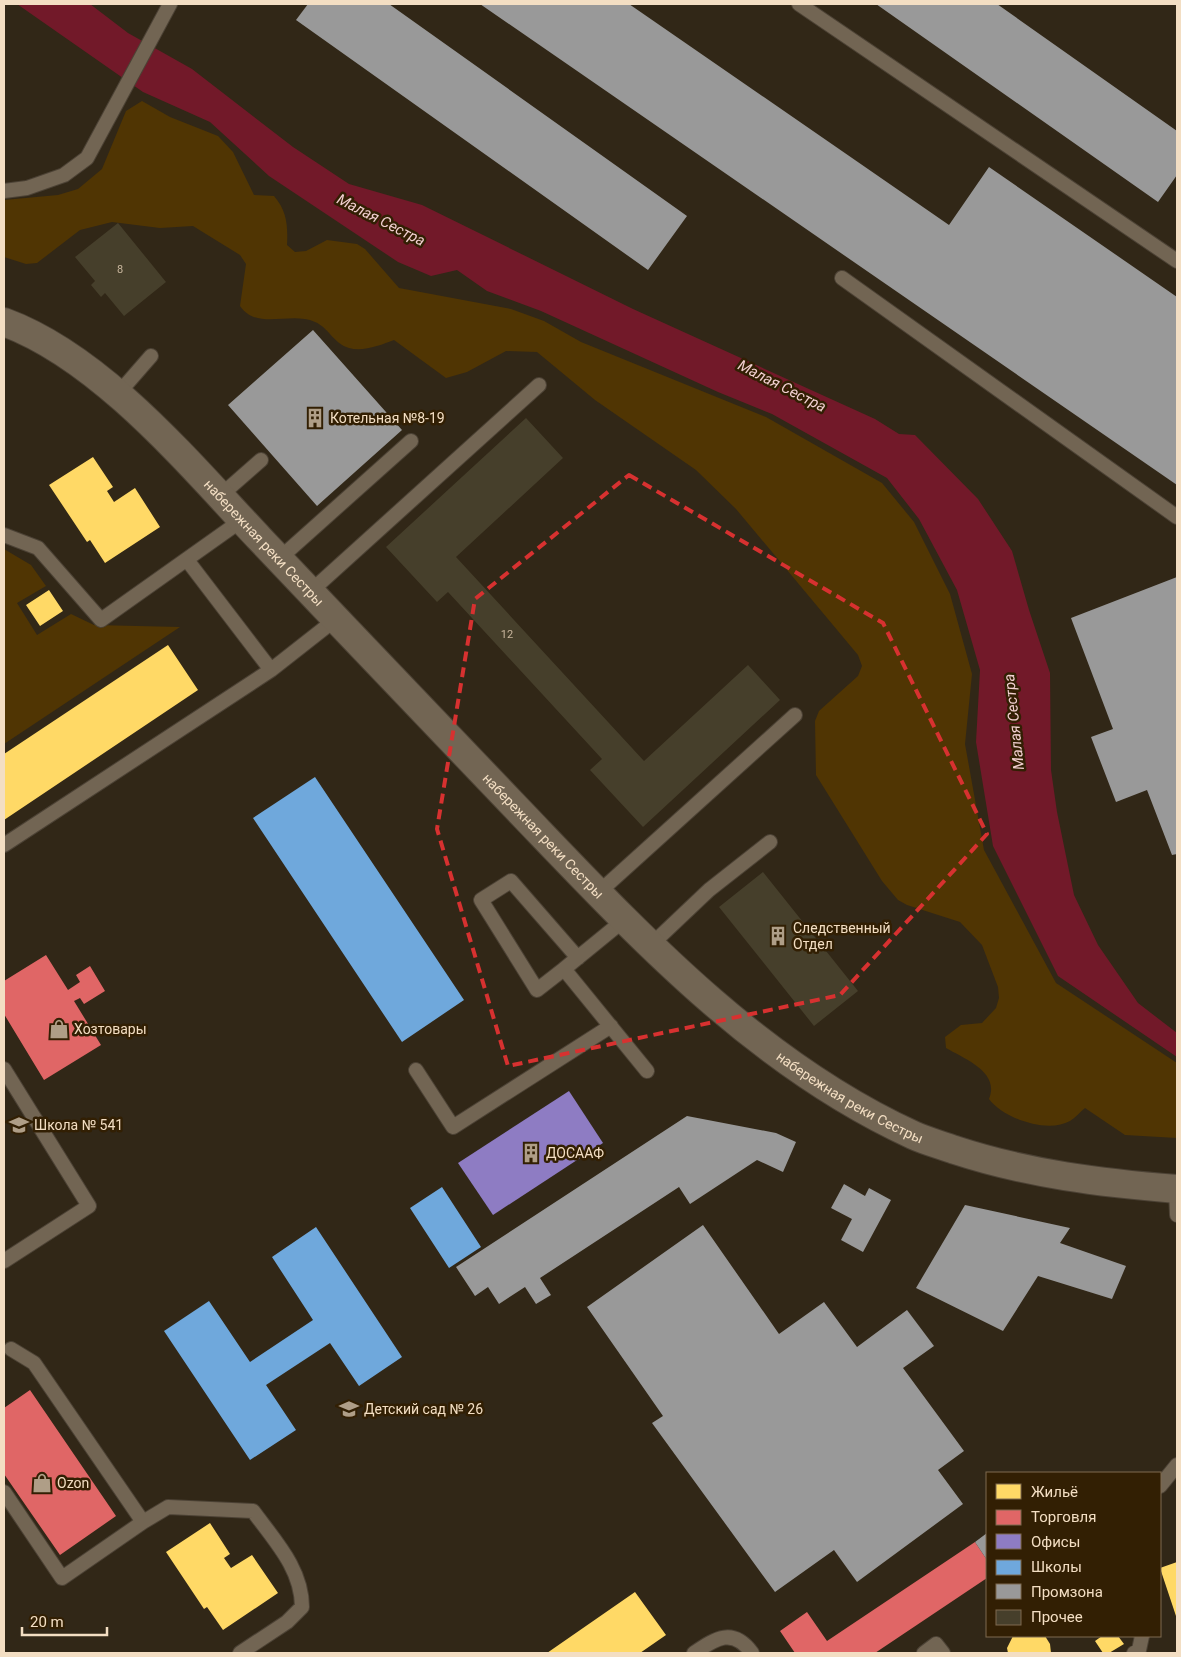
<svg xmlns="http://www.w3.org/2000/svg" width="1181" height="1657" viewBox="0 0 1181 1657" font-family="Roboto,sans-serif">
<rect width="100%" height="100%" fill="#312717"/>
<!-- green -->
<path fill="#503503" d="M 142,101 L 170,117 L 218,136 L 233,152 L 254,195 L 274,196 C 287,211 288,226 287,245 L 295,252 L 306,251 L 327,240 L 357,244 L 365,249 L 399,288 L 511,309 L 544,321 L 581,342 L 766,417 L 882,483 L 914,522 L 950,594 L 972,674 L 965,744 L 984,850 L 1056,983 L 1177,1063 L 1177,1138 L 1125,1135 L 1085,1108 C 1080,1112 1075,1118 1070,1121 C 1047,1134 1003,1118 989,1099 C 1000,1072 965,1059 946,1048 L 945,1037 L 961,1025 L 982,1023 L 996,1008 L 999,998 L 998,987 L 982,945 L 960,922 L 907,905 L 898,900 L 882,881 L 816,775 L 815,721 L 819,711 L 858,676 L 862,666 L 858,655 L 736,509 L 696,470 L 595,400 L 537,352 L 506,351 L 467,372 L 446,378 L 394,340 C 381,345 363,352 349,348 C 334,344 328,327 315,322 C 290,311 257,331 240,306 L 246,264 L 240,255 L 193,226 L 160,228 L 112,222 L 80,230 L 37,263 L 26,264 L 4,257 L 4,200 L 58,195 L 78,189 L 102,169 L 126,111 Z
M 4,549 L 31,565 L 46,586 L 17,603 L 37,635 L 71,614 L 94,625 L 180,627 L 4,744 Z"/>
<!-- water -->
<path fill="#721929" d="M 17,4 L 90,4 L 128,33 L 192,69 L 293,147 L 349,184 L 422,205 L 633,309 L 875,419 L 899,434 L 915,435 L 978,499 L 1012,551 L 1029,610 L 1050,673 L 1051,770 L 1057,812 L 1074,895 L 1098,945 L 1138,1003 L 1177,1033 L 1177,1057 L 1058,976 L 993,846 L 976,742 L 980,670 L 957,590 L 919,519 L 887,478 L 772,414 L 718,392 L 541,311 L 487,291 L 457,270 L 431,276 L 398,262 L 269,176 L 210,122 L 143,92 Z"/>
<!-- homes -->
<path fill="#ffd966" d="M 93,457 L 113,487 L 107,491 L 114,502 L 135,488 L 160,527 L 105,563 L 90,540 L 87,542 L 49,485 Z
M 49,590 L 63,611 L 40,626 L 26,605 Z
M 168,645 L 198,690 L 4,820 L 4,754 Z
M 210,1523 L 230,1554 L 224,1558 L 231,1568 L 252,1555 L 278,1593 L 223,1630 L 207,1607 L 204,1609 L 166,1552 Z
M 1177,1562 L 1177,1619 L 1160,1568 Z
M 635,1592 L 666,1635 L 640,1653 L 547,1653 Z
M 1013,1636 L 1045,1636 L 1050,1644 L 1051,1653 L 1008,1653 L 1007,1648 Z
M 1102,1636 L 1118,1636 L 1124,1644 L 1109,1653 L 1103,1653 L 1095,1641 Z"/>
<!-- shops -->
<path fill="#e06666" d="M 46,955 L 68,990 L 80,982 L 76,975 L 90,966 L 105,991 L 84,1004 L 80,998 L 74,1001 L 101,1045 L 44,1080 L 4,1014 L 4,981 Z
M 30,1390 L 116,1516 L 60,1555 L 4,1474 L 4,1408 Z
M 975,1542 L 987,1560 L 987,1578 L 875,1653 L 795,1653 L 780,1631 L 807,1612 L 827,1641 Z"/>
<!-- offices -->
<path fill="#8e7cc3" d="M 569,1091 L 603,1143 L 493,1215 L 458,1163 Z"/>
<!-- schools -->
<path fill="#6fa8dc" d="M 315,777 L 464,1000 L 402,1042 L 253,818 Z
M 442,1187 L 481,1247 L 449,1268 L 410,1208 Z
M 316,1227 L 402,1357 L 359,1386 L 330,1343 L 266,1385 L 296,1430 L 250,1460 L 164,1331 L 209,1301 L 250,1362 L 313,1320 L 272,1257 Z"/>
<!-- industry -->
<path fill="#999" d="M 308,4 L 389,4 L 687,216 L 648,270 L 296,20 Z
M 480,4 L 629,4 L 949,225 L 989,167 L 1177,297 L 1177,485 Z
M 876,4 L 997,4 L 1177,131 L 1177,175 L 1158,202 Z
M 313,330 L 402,430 L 317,506 L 228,405 Z
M 1177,577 L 1177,854 L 1172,855 L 1147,790 L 1116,802 L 1091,737 L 1113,729 L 1071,618 Z
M 687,1116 L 776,1133 L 796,1142 L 783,1172 L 757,1160 L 690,1204 L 679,1187 L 540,1278 L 551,1295 L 536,1304 L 525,1287 L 499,1304 L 488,1287 L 475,1296 L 456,1267 Z
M 844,1184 L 865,1196 L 869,1188 L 891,1200 L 863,1252 L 841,1240 L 852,1219 L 831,1208 Z
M 965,1205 L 1070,1228 L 1060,1243 L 1126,1266 L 1112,1299 L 1038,1276 L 1003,1331 L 916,1288 Z
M 703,1225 L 779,1334 L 824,1302 L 857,1347 L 907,1310 L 934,1346 L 903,1368 L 964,1451 L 938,1470 L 963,1504 L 857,1582 L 834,1550 L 775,1592 L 652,1423 L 663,1416 L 587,1307 Z
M 987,1533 L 987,1560 L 975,1542 Z"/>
<!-- building -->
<path fill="#463f2b" d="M 118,223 L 166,282 L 124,316 L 105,293 L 101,297 L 91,285 L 95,281 L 75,257 Z
M 526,418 L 563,458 L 456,557 L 644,761 L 748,665 L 780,700 L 643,827 L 590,770 L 602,759 L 448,592 L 437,602 L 386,547 Z
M 763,872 L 858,991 L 814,1026 L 719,907 Z"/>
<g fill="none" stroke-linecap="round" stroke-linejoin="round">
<defs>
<path id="lane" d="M 799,4 L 1177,261
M 4,191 L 27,188 L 64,175 L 87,158 L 170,4
M 842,278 L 1177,517
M 117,395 L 151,356
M 220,496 L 261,460
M 4,535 L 38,548 L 101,620 L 242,520
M 279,559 L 411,441
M 187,560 L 271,670
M 310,592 L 539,385
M 4,845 L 271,670 L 336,619
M 598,893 L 795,715
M 624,920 L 564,969 L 647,1071
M 651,945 L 709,890 L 770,842
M 564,969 L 537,990 L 481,900 L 511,881 L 578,958
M 4,1069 L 89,1206 L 4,1261
M 416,1070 L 453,1127 L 611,1026
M 1176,1189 L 1177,1215
M 11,1349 L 34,1363 L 143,1522
M 1160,1486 L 1177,1465
M 4,1492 L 62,1578 L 143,1522 L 168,1507 L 253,1511 C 275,1541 302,1569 302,1607 L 287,1622 L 240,1653
M 694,1653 C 716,1638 733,1627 752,1653
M 924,1653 L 936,1644 L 943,1653
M 1134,1653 L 1139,1650 L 1142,1636"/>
<g id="street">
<path id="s1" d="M 4,322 C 102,358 190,465 260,539 C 348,632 437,725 525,817 C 641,938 758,1064 913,1135 C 926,1141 941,1145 955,1150 C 1028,1174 1102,1183 1177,1189"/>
</g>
</defs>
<!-- lane casing -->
<use href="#lane" stroke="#4c4235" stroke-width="16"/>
<!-- street casing -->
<use href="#street" stroke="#4c4235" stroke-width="30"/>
<!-- lane -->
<use href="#lane" stroke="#726553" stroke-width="14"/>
<!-- street -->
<use href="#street" stroke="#726553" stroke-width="28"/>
</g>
<!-- marked area -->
<path fill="none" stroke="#d73130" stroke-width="4" stroke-dasharray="10 6" stroke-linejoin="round" d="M 629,475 L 883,623 L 987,834 L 840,995 L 508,1066 L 437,829 L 475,599 Z"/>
<!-- icons -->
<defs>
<symbol id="building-bare" viewBox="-9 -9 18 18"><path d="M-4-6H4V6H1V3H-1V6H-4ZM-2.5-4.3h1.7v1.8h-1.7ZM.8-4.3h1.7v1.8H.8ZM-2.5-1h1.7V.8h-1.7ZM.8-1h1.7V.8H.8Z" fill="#af9e87" stroke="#321f03" stroke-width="2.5" paint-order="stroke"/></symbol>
<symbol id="shop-bare" viewBox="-9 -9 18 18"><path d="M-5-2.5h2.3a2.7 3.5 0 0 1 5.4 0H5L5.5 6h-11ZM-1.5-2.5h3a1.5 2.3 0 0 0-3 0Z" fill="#af9e87" stroke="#321f03" stroke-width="2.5" paint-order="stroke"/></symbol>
<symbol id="school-bare" viewBox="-9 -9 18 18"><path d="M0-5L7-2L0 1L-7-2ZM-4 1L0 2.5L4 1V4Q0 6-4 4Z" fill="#af9e87" stroke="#321f03" stroke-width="2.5" paint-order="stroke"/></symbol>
</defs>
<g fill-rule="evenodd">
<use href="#building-bare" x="301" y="404" width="28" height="28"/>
<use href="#building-bare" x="764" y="922" width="28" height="28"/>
<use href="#shop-bare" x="45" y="1015" width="28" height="28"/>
<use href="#school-bare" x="5" y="1111" width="28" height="28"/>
<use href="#building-bare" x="517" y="1139" width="28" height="28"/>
<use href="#school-bare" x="335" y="1395" width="28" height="28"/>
<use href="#shop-bare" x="28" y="1469" width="28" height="28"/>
</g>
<g text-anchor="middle" stroke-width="5" stroke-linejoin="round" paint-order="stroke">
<!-- number labels -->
<g font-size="11" fill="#c8b69d">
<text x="120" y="273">8</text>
<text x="507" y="638">12</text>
</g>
<!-- poi labels -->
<g font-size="14" fill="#f3dec3" stroke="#321f03" text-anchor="start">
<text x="330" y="423">Котельная №8-19</text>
<text x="793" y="933">Следственный<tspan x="793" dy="16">Отдел</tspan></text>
<text x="74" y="1034">Хозтовары</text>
<text x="34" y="1130">Школа № 541</text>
<text x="546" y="1158">ДОСААФ</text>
<text x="364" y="1414">Детский сад № 26</text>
<text x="57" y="1488">Ozon</text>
</g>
<!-- street labels -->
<g font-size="14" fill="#f3dec3" stroke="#321f03">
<text dy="5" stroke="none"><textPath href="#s1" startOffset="344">набережная реки Сестры</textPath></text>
<text dy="5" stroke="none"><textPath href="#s1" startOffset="749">набережная реки Сестры</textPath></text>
<text dy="5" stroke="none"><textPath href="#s1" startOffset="1154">набережная реки Сестры</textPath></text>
</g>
<!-- water labels -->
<g font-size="15" font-style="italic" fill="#f2d0d1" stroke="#321f03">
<text transform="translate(381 220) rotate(27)" y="5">Малая Сестра</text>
<text transform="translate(782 386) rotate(27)" y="5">Малая Сестра</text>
<text transform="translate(1014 722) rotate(-96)" y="5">Малая Сестра</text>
</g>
</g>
<!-- border -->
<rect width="1181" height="1657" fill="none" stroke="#f3dec3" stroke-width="10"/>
<!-- legend -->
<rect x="986" y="1472" width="175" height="165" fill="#321f03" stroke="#7f6b50"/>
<rect x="996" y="1484" width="25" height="15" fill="#ffd966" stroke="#7f6b50"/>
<text x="1031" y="1497" font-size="15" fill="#f3dec3">Жильё</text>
<rect x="996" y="1510" width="25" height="15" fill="#e06666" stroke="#7f6b50"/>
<text x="1031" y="1522" font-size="15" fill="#f3dec3">Торговля</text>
<rect x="996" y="1534" width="25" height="15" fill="#8e7cc3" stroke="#7f6b50"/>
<text x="1031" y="1547" font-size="15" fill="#f3dec3">Офисы</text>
<rect x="996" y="1560" width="25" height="15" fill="#6fa8dc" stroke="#7f6b50"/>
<text x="1031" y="1572" font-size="15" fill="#f3dec3">Школы</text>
<rect x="996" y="1584" width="25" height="15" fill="#999999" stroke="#7f6b50"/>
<text x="1031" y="1597" font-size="15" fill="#f3dec3">Промзона</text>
<rect x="996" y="1610" width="25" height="15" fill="#463f2b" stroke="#7f6b50"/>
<text x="1031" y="1622" font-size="15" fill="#f3dec3">Прочее</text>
<!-- scale -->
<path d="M22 1627v8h85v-8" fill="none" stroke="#f3dec3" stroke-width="2.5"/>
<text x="30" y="1627" font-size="15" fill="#f3dec3" stroke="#321f03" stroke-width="4" paint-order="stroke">20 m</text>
</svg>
